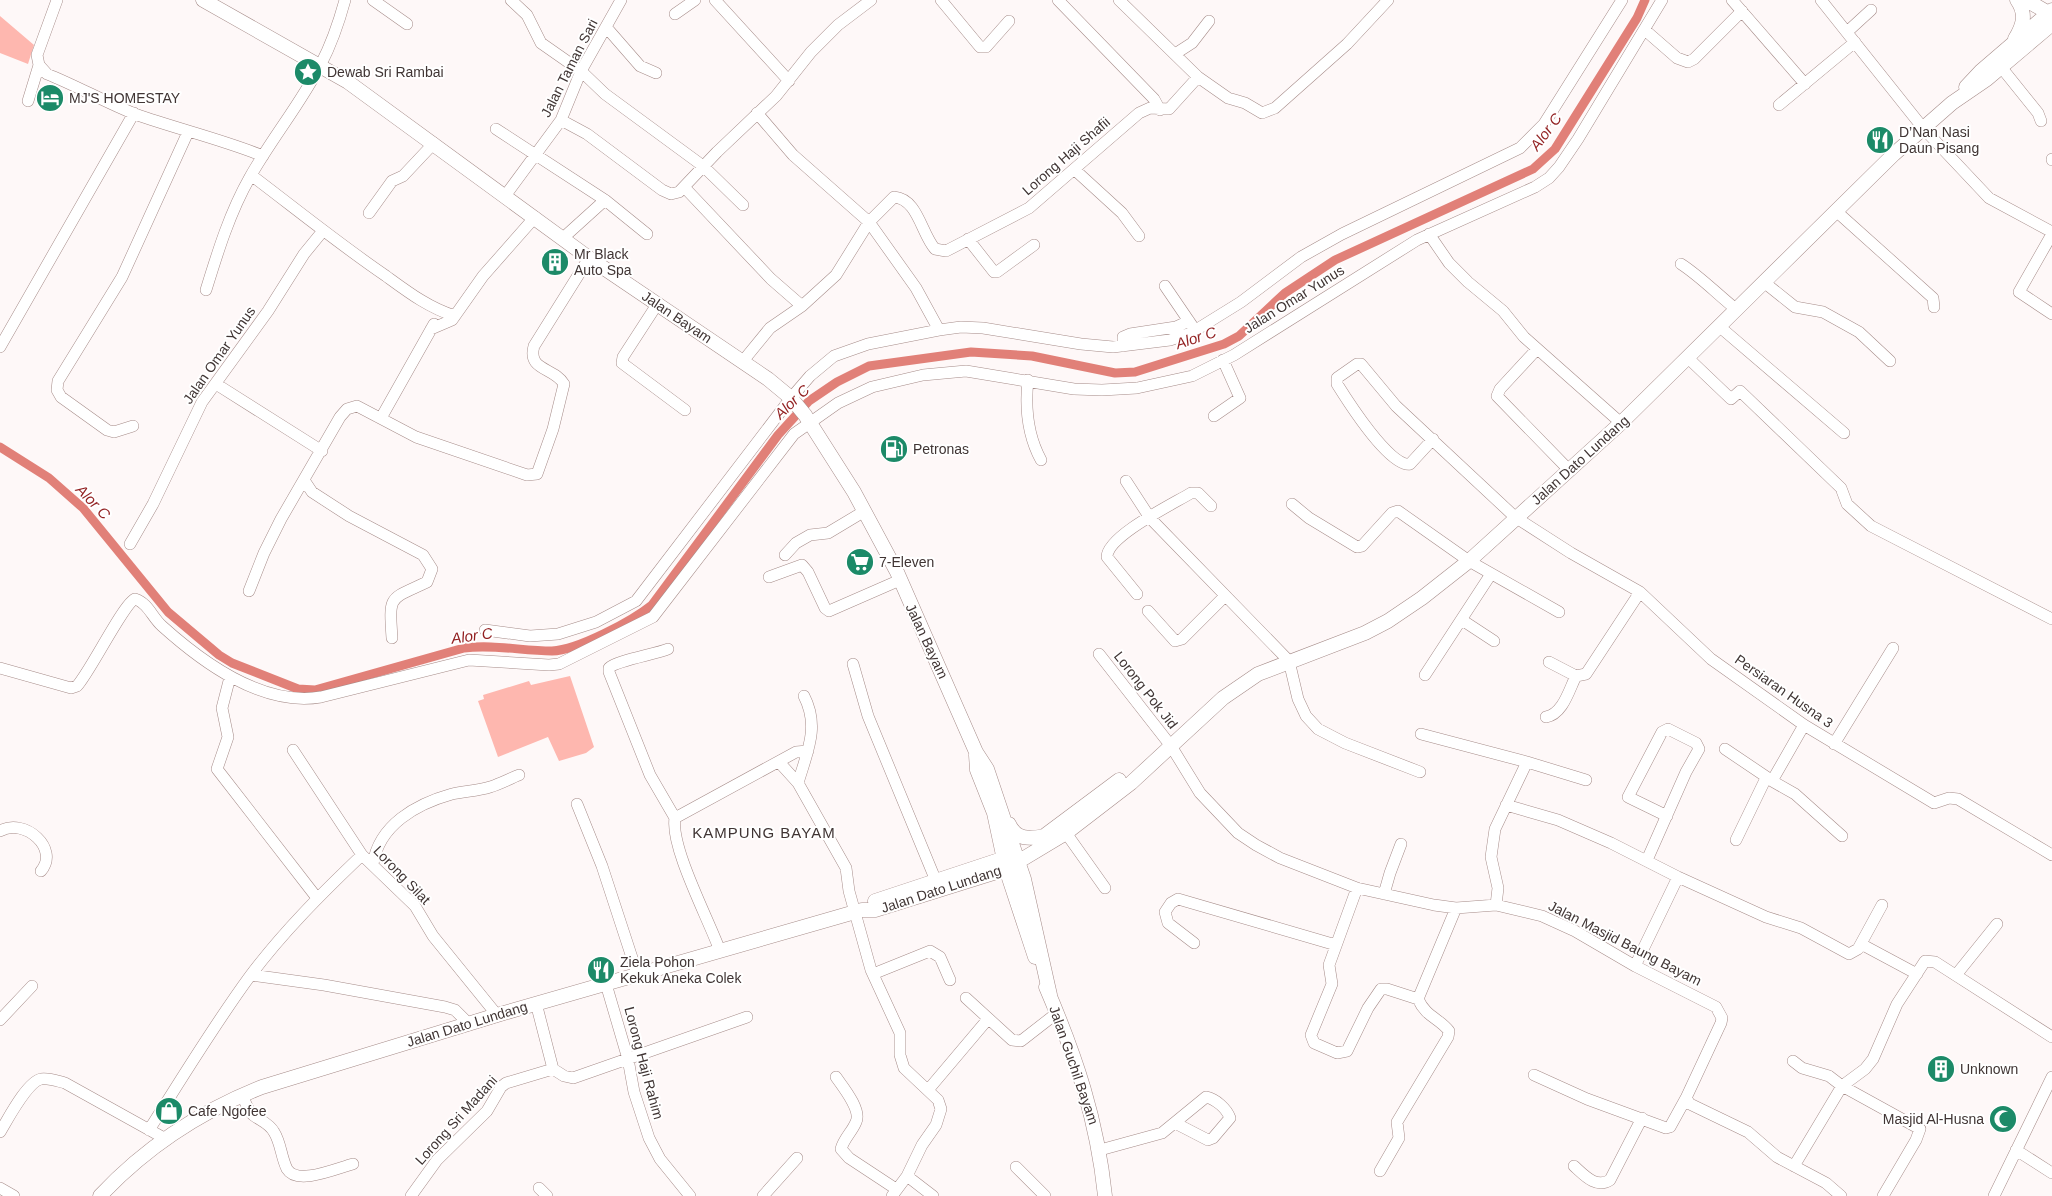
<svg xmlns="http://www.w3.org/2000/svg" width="2052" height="1196" viewBox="0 0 2052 1196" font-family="Helvetica,sans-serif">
<rect width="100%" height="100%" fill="#fef8f8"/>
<!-- green -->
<path fill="#feb7af" d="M 0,16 L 34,45 L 28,64 L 0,53 Z
M 570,676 L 594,747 L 586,753 L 559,761 L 548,737 L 498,757 L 478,701 L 484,699 L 483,695 L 529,681 L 531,685 Z"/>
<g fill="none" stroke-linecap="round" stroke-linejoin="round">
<!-- canal -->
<path stroke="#e18078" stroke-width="9" d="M 0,447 L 49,478 L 83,508 L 168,612 L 219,655 L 232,663 L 298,689 L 315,690 L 464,648 C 494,644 522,651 552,651 C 578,650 632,621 652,605 L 778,435 L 809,401 L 837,382 L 869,366 L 971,352 L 1032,356 L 1115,373 L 1135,372 L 1224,344 L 1239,336 L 1285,293 L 1335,260 L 1533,169 L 1555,149 L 1637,18 L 1645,0"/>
<defs>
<path id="minor" d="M 57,0 L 37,55 L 39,65 L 47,74 C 77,86 105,102 135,114 C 177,129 221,139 263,156
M 373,0 L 407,24
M 511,0 L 527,15 L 541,43 L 581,71 L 605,94 L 703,166 L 743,205
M 715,0 L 789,81
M 941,0 L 980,47 L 986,47 L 1009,21
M 1058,0 L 1154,99 L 1160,110
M 1119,0 L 1198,77 L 1228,98 L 1245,103 L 1262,113 L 1275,108 L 1347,44 L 1388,0
M 1732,0 L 1805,84
M 1821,0 L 1923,128 L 1989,198 L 2052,232
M 675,14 L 695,0
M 606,27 L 640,66 L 656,73
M 1646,31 L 1677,58 L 1688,62 L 1694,59 L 1742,11
M 1847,32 L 1871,10
M 1175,54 L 1192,43 L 1209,21
M 2001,67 L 2038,113 L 2041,121
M 28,101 L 39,65
M 1779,105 L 1855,42
M 757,113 L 793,155 L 869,222 L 916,288 L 939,330
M 561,120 L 587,134 L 662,190 L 671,194 L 679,192 L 717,152 L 776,96 L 811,52 L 838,25 L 871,0
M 496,129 L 605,200 L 647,234
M 2052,159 L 2052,160
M 1075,170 L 1122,213 L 1139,236
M 251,175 C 296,209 339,244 386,276 C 408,292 429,308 455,316
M 685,188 L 771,279 L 802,306
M 505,196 L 561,120 L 581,71 L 621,0
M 1836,211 L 1933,298 L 1934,307
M 369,213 L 392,181 L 403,176 L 434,143
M 1429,234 L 1449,263 L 1468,282 L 1503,311 L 1524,337 L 1621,423
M 2052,234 L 2019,292 L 2052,314
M 563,238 L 605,200
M 968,239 L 994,272 L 997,272 L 1034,245
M 1681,264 C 1701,277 1718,295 1737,310
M 1765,283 L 1795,307 L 1823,312 L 1859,332 L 1890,361
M 1165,286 L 1193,327
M 206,290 C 218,251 230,212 250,177 C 272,138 301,103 321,64 C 332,43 339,22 345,0
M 658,303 L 623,357 L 622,363 L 685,410
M 1720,327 L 1844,433
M 431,329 L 452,320 L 483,276 L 535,217
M 1123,346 L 1123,337 L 1130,334 L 1176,327 L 1189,321
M 0,347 L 134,113
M 1537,349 L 1500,389 L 1497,396 L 1569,470
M 1688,358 L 1731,399 L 1740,391 L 1841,488 L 1847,504 L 1871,526 L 2052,619
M 743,361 L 770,328 L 802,306 L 836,275 L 869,222 L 894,197 C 918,199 921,233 935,249 L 946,251 L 1029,208 L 1139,113 L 1150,108 L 1169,109 L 1198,77
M 1028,380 C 1025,407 1028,436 1041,460
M 216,384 L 322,451
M 1214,416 L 1240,398 L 1223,360
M 381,418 L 434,324
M 133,426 L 114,432 L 107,430 L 61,397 L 57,390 L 58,381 L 122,277 L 188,132
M 1433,439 L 1410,464 C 1390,468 1347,400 1337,384 L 1337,378 L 1357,364 L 1361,364 L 1396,406 L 1515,517 L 1571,553 L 1640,592 L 1711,659 L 1804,725 L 1934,803 L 1949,798 L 1958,799 L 2052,855
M 304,480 L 312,492 L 349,516 L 423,555 L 432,569 L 427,582 C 389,600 389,594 392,638
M 1126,481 L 1150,518 L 1289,661 L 1298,699 L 1306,716 L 1318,729 L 1345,743 L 1420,772
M 1292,504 L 1309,518 L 1357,547 L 1362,546 L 1392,513 L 1398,511 L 1469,561 L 1559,612
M 130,544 L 153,504 L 202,402 L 268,311 L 304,254 L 322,232
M 785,555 L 796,543 L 810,535 L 828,533 L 863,512
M 769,577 L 802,565 L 808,572 L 825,608 L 829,611 L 900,580
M 249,591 L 264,553 L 281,519 L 340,417 L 347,409 L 357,406 L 416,437 L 527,475 L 537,474 L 553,429 L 564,384 C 554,367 527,371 534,346 L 589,258
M 1137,594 L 1107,557 C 1107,536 1173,504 1191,493 L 1198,493 L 1211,506
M 1148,611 L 1175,641 L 1182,639 L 1225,596
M 1462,620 L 1494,641
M 485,630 L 530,636 L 558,634 L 596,622 L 636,601 L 791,398 L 810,376 L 834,356 L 868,344 L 939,330 L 961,327 L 983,328 L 1081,344 L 1113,347 L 1170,340 L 1191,333 L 1241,302 L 1301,257 L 1342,234 L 1520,148 L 1544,124 L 1622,0
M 668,649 C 656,654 615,661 609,668 L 609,672 L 650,775 L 675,818
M 1099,654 L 1171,746 L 1200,793 L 1238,833 L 1256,845 L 1280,858 L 1357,888 L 1434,905 L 1456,908 L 1496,905 L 1542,916 L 1575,931 L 1635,966 L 1716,1007 L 1722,1018 L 1721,1023 L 1686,1098 L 1690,1104 L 1748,1132 L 1777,1157 L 1826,1183 L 1841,1196
M 1549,662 L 1576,676 L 1586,674 L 1640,592
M 853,664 L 868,716 L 936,881
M 0,668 L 71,688 L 77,686 C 90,672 124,603 135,599 C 148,603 152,617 162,626 C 202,662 262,707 321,697 L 469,660 L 549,665 L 559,664 L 653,617 L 794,434 L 838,403 L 872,387 L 923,375 L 966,371 L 1074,389 L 1102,390 L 1137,388 L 1192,376 L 1234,355 L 1417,240 L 1535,187 L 1549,178 L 1559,167 L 1578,139 L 1662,0
M 1425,675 L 1491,574
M 230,677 L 222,708 L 228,737 L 217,769 L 317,898
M 1546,717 C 1563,714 1569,690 1576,676
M 1804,725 L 1772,781 L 1795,794 L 1842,836
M 1421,734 L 1527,762 L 1495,829 L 1491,857 L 1498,888 L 1496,905
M 1834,744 L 1893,648
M 1725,749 L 1771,780
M 293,750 L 362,855 L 415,906 L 433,936 L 497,1015
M 779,762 L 798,783 L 846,868 L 849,891 L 871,970 L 900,1033 L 900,1055 L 904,1068 L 938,1100 L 941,1109 L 936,1125 L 922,1145 L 907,1176 L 892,1196
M 1527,762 L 1586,780
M 798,783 C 807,752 820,727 804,696
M 577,804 L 602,866 L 638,976
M 1506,805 L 1558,820 L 1611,843 L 1678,877 L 1766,917 L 1801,928 L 1849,954 L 1858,949 L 1882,905
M 675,818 L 796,752 L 808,751
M 675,818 C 670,847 709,920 720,951
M 0,831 C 25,817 60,849 41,871
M 1066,833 L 1105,888
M 1736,840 L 1766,778
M 1647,860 L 1686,772 L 1699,749 L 1696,743 L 1668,729 L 1662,732 L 1628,797 L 1667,816
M 373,864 C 379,825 416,804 452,794 C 464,791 478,791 490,787 C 500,784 509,779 519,775
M 1357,888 L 1329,965 L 1332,984 L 1311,1035 L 1314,1043 L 1337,1053 L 1347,1051 L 1368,1008 L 1381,989 L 1387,989 L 1418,999 L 1456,908
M 1384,894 L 1390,873 L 1401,844
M 1194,943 L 1168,923 L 1165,912 L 1171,903 L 1178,899 L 1336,945
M 1861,944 L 1917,974
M 1635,966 L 1678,877
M 873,974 L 930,951 L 940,957 L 950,980
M 251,975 L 324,985 L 445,1007 L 455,1010 L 469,1024
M 1956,975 L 1997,924
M 606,984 L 628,1059 L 634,1092 L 649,1138 L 660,1159 L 690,1196
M 966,998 L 1012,1040 L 1021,1041 L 1057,1013
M 536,1003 L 553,1069
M 0,1020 L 32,986
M 1793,1061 L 1802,1068 L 1829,1076 L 1842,1086 L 1920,1129 L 1916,1140 L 1883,1196
M 553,1069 L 564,1076 L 573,1078 L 747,1017
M 1534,1075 L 1587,1099 L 1666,1128 L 1670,1127 L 1686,1098
M 836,1077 C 843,1087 862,1110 856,1122 C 852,1132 844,1138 841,1149 L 849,1158 L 896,1189
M 928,1090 L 988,1019
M 242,1095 C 245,1101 248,1111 253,1115 C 261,1121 269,1123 274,1132 C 281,1143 281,1157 287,1169 C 297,1186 337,1168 353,1164
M 149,1130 C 182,1078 214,1025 250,976 C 283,932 322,893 362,855
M 0,1132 C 8,1119 27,1082 41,1079 C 50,1078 57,1081 65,1083 L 164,1138
M 1100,1150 L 1162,1133 L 1206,1097 C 1216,1099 1227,1109 1230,1118 L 1213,1138 L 1208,1140 L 1175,1123
M 2016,1150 L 2052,1173
M 1574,1166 C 1584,1175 1596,1189 1610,1180 L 1642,1118
M 1794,1166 L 1842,1086 L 1865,1069 L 1873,1059 L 1897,1004 L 1925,961 L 1935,962 L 2052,1037
M 1016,1167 L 1045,1196
M 1380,1171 L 1399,1138 L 1397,1122 L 1448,1037 L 1449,1031 C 1439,1018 1426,1017 1418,999
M 907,1176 L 933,1196
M 0,1188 L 14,1196
M 539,1188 L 547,1196
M 411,1196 L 437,1160 L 487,1111 L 501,1087 L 506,1083 L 553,1069
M 763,1196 L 797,1158
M 1994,1196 L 2052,1077"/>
<path id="major" d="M 203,0 L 348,82 L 589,258 L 768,379 L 791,398 L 805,415 L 854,492 L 897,572 L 976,752 L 987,769 L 1024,879 L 1050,995
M 2026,0 L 2052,15
M 2015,39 C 2023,26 2027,14 2017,0
M 1966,87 L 1981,71 L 2052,10
M 976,755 L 977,770 L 994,813 L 1006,869 L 1035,957
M 1009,824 C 1016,840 1029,839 1045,836
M 1044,836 L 1119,780
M 875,901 L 1008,857
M 1046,987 C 1076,1057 1097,1119 1105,1196
M 100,1196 C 146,1147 199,1112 262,1087 L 497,1015 L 862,910 L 875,910 L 1006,869 L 1066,833 L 1131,783 L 1223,698 L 1258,674 L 1365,633 L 1388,621 L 1422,598 L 1469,561 L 1621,423 L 1894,154 L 1952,103 L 1987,79 L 2052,24"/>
</defs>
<!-- minor casing -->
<use href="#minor" stroke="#a68c89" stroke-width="12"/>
<!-- major casing -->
<use href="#major" stroke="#a68c89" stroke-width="15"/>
<!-- minor -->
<use href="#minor" stroke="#fff" stroke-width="11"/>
<!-- major -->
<use href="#major" stroke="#fff" stroke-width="14"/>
</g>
<!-- icons -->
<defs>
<symbol id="sight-disc" viewBox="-11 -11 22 22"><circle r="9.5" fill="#1c8a68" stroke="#fff"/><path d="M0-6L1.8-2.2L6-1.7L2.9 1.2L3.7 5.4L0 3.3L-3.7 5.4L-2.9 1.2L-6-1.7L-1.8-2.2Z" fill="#fff"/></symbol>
<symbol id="hotel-disc" viewBox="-11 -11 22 22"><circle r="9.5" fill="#1c8a68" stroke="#fff"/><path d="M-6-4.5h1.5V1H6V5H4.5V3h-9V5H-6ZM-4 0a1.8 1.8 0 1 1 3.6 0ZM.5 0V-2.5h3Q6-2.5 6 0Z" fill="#fff"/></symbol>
<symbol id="restaurant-disc" viewBox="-11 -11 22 22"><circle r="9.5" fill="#1c8a68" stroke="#fff"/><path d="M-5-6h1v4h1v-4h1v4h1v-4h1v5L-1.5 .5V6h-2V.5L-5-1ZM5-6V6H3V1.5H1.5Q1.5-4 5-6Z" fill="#fff"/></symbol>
<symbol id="building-disc" viewBox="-11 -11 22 22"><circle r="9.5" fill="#1c8a68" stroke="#fff"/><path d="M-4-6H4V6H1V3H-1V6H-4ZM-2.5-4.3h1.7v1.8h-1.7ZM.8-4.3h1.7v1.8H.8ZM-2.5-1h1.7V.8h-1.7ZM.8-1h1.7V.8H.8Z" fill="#fff"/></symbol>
<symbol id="fuel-disc" viewBox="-11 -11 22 22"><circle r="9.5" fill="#1c8a68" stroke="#fff"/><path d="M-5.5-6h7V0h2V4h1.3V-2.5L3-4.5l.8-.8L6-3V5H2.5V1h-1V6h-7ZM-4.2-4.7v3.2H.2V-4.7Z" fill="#fff"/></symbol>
<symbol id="supermarket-disc" viewBox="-11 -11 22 22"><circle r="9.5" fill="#1c8a68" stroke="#fff"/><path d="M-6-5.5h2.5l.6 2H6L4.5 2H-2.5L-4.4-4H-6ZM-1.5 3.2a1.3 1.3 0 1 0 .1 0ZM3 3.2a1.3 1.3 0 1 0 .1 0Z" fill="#fff"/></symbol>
<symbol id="shop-disc" viewBox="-11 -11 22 22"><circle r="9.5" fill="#1c8a68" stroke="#fff"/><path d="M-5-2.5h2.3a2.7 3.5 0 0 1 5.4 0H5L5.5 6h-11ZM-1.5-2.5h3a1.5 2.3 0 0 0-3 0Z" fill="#fff"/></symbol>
<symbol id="mosque-disc" viewBox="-11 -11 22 22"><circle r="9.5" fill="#1c8a68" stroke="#fff"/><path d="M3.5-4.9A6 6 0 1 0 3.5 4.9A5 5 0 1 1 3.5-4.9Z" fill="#fff"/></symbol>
</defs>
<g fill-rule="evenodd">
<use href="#sight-disc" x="292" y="56" width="32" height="32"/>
<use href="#hotel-disc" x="34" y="82" width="32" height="32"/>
<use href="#restaurant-disc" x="1864" y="124" width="32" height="32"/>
<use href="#building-disc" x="539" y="246" width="32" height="32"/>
<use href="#fuel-disc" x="878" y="433" width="32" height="32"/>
<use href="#supermarket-disc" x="844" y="546" width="32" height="32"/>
<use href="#restaurant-disc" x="585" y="954" width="32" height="32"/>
<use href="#building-disc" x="1925" y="1053" width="32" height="32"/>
<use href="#shop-disc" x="153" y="1095" width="32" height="32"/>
<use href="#mosque-disc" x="1987" y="1103" width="32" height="32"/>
</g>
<g text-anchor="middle" stroke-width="4" stroke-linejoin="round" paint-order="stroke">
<!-- street labels -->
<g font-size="14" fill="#403534" stroke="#fff">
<text transform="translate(569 68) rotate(-63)" y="5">Jalan Taman Sari</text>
<text transform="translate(1066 156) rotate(-41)" y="5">Lorong Haji Shafii</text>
<text transform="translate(1294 299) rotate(-32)" y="5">Jalan Omar Yunus</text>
<text transform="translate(677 317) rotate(34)" y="5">Jalan Bayam</text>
<text transform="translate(219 355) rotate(-55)" y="5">Jalan Omar Yunus</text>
<text transform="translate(1580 460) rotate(-42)" y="5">Jalan Dato Lundang</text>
<text transform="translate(927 641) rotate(65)" y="5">Jalan Bayam</text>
<text transform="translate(1146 690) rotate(52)" y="5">Lorong Pok Jid</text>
<text transform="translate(1784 691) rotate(35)" y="5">Persiaran Husna 3</text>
<text transform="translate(402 875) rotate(46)" y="5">Lorong Silat</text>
<text transform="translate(941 889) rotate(-18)" y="5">Jalan Dato Lundang</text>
<text transform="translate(1625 943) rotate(27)" y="5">Jalan Masjid Baung Bayam</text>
<text transform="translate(467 1024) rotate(-17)" y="5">Jalan Dato Lundang</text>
<text transform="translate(644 1063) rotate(75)" y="5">Lorong Haji Rahim</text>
<text transform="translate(1074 1065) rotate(71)" y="5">Jalan Guchil Bayam</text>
<text transform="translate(456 1120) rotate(-48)" y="5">Lorong Sri Madani</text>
</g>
<!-- poi labels -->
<g font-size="14" fill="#403534" stroke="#fff" text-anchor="start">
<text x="327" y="77">Dewab Sri Rambai</text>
<text x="69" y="103">MJ'S HOMESTAY</text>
<text x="1899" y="137">D’Nan Nasi<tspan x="1899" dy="16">Daun Pisang</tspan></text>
<text x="574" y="259">Mr Black<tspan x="574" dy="16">Auto Spa</tspan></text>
<text x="913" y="454">Petronas</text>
<text x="879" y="567">7-Eleven</text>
<text x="620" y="967">Ziela Pohon<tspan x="620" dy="16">Kekuk Aneka Colek</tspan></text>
<text x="1960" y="1074">Unknown</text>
<text x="188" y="1116">Cafe Ngofee</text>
<text x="1984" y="1124" text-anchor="end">Masjid Al-Husna</text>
</g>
<!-- water labels -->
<g font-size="15" font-style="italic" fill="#911e1f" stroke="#fff">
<text transform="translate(1546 132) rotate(-53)" y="5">Alor C</text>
<text transform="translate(1196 338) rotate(-18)" y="5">Alor C</text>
<text transform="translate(792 402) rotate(-44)" y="5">Alor C</text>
<text transform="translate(93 502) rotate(46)" y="5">Alor C</text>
<text transform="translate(472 636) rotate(-8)" y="5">Alor C</text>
</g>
<!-- neighbourhood labels -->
<g font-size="15" letter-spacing="1" fill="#403534" stroke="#fff">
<text x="764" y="838">KAMPUNG BAYAM</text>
</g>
</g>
</svg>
